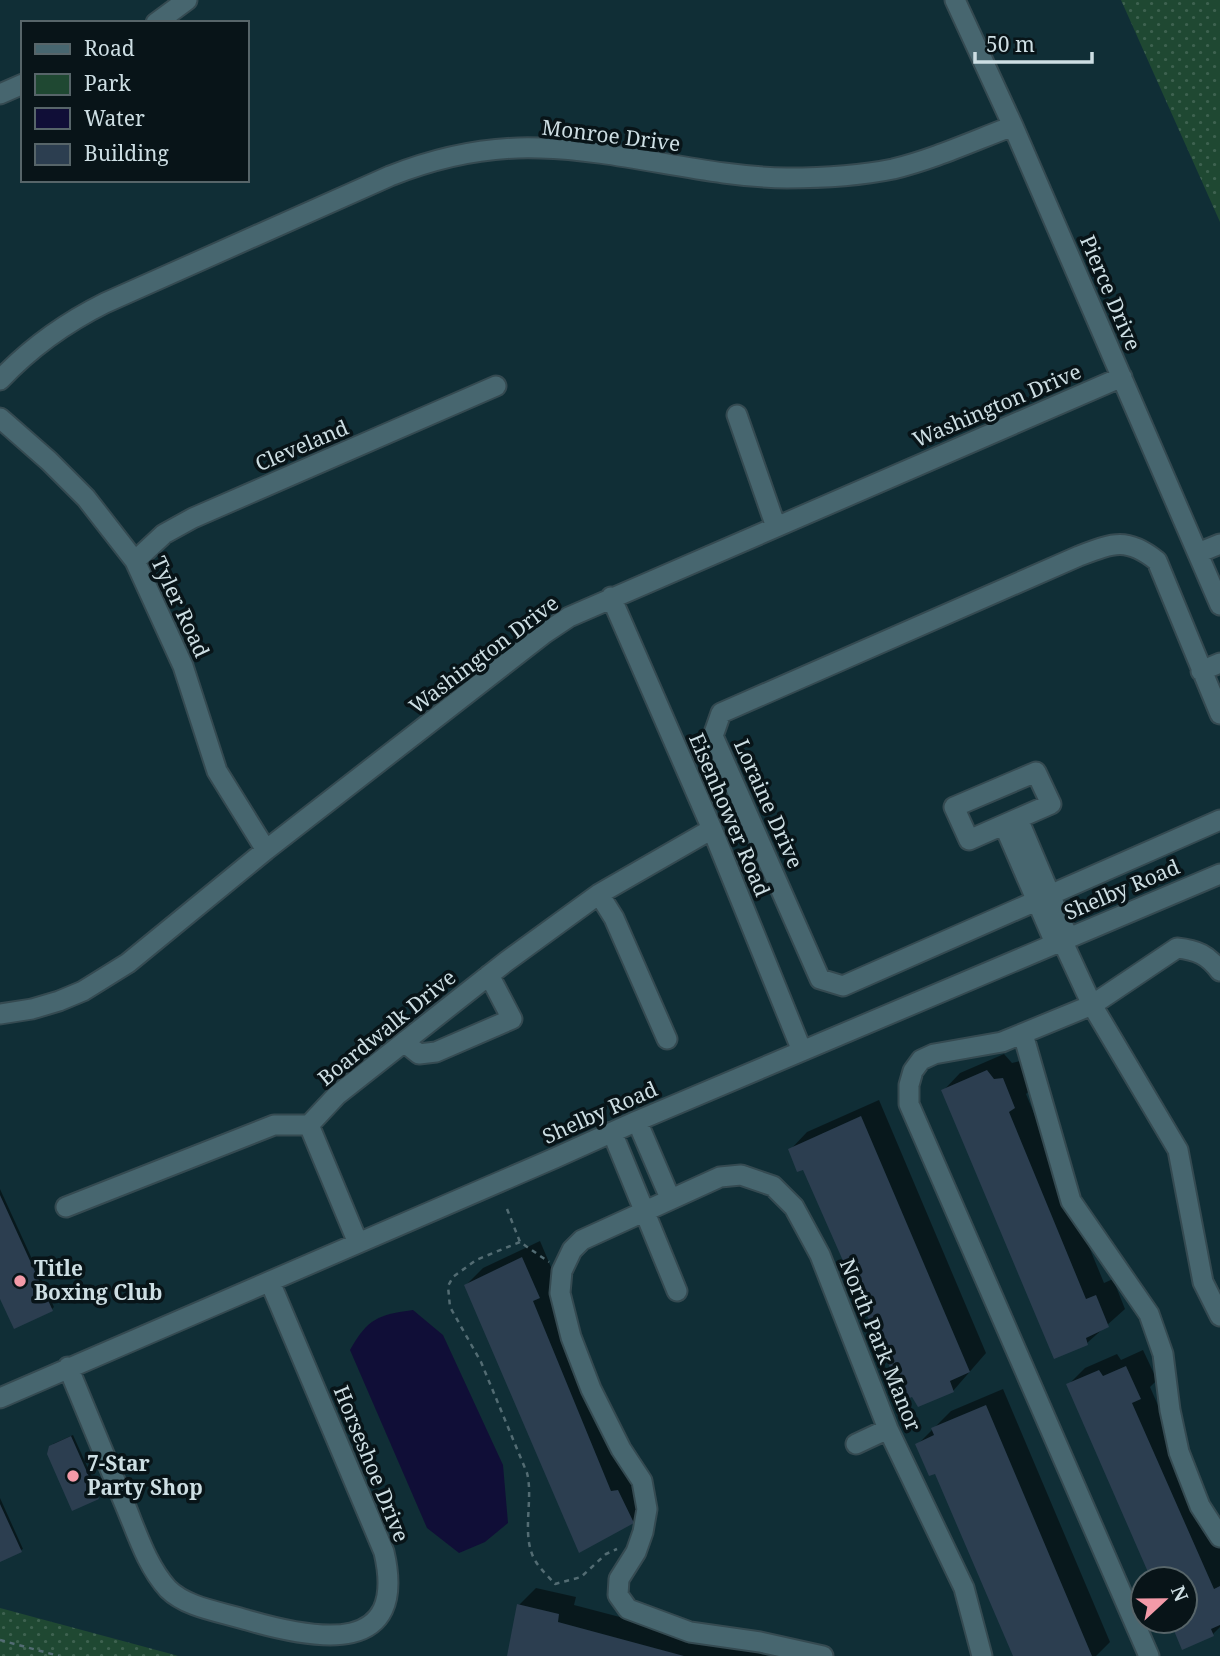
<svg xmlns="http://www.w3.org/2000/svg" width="1220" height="1656" viewBox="0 0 1220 1656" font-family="'Noto Serif',serif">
<defs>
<pattern id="green-dots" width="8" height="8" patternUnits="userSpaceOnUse" patternTransform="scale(1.75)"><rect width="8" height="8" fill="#1f4832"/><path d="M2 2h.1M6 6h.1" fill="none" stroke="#3e6250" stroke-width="1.8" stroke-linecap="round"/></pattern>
</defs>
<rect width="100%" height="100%" fill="#102e36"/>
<!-- green -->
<path fill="url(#green-dots)" d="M 1121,0 L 1220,0 L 1220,222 Z
M 0,1608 L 175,1655 L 178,1656 L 0,1656 Z"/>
<!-- water -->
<path fill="#100e37" d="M 413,1310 L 443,1335 L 503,1465 L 508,1523 L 485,1542 L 459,1553 L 427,1528 L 350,1350 C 368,1318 378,1315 413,1310 Z"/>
<!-- shadow -->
<path fill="#0007" d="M 1004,1054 L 1012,1063 L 1020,1061 L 1031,1089 L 1026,1094 L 1104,1283 L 1113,1279 L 1125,1309 L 1087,1343 L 943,1091 L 960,1073 Z
M 879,1100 L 986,1353 L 953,1391 L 894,1371 L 804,1168 L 790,1150 L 807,1132 Z
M 0,1189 L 54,1307 L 52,1309 L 0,1295 Z
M 540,1241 L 556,1279 L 550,1285 L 628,1475 L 650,1505 L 633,1522 L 580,1551 L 466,1285 L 483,1268 Z
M 1143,1350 L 1157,1380 L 1150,1387 L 1220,1547 L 1220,1627 L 1213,1634 L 1171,1621 L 1185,1621 L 1185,1579 L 1153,1579 L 1068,1385 L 1085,1368 L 1117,1354 L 1121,1360 Z
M 1003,1389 L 1110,1642 L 1096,1656 L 1015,1656 L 936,1472 L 917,1445 L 951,1411 Z
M 73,1435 L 100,1495 L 98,1497 L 53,1444 Z
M 0,1498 L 23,1549 L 0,1560 Z
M 536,1588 L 576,1597 L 574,1605 L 769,1656 L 775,1650 L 799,1656 L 509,1656 L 519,1605 Z"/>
<!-- building -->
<path fill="#2c3e50" d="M 987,1070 L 994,1079 L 1003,1078 L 1015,1108 L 1009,1112 L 1086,1299 L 1096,1295 L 1109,1327 L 1086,1338 L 1088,1345 L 1054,1359 L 941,1090 Z
M 861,1116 L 970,1372 L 950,1381 L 954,1392 L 918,1407 L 912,1397 L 898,1403 L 886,1376 L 892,1372 L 803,1170 L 797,1172 L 788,1149 Z
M 0,1195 L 53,1311 L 14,1329 L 0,1299 Z
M 522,1257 L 540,1298 L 533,1301 L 611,1491 L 618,1490 L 634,1523 L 579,1553 L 464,1285 Z
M 1126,1366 L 1141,1399 L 1132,1403 L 1214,1589 L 1220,1586 L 1220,1625 L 1211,1629 L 1214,1636 L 1182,1650 L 1170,1621 L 1185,1621 L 1185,1579 L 1151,1579 L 1066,1384 L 1099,1370 L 1103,1376 Z
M 986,1405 L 1092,1656 L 1013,1656 L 935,1474 L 929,1476 L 915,1444 L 934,1435 L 931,1428 Z
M 71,1436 L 99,1499 L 72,1511 L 47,1454 L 49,1446 Z
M 0,1504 L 22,1552 L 0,1562 Z
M 517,1604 L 559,1614 L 558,1622 L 684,1656 L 507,1656 Z"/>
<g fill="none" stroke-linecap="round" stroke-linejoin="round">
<defs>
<path id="minor" d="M 955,0 L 1013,126 L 1220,605
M 156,23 L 187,0
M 0,94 L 23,84
M 0,380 C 31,347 65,323 105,303 L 390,176 C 438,157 488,146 540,148 C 623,150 704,177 787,178 C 822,178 859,176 893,169 C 934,159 973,141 1013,126
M 737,415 L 776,527
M 0,418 L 49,461 L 86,498 L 135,561 L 183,666 L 217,771 L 266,850
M 1198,553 L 1220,544
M 135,561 L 164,534 L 193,518 L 496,386
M 611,597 L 712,829 L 802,1051
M 1201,671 L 1220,663
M 1220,714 L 1157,561 C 1127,537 1113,543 1079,556 L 721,713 L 713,736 L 820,979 L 843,986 L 1220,820
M 1036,772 L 1051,804 L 969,840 L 954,807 Z
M 1018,819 L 1068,937
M 1004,825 L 1055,943
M 599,894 L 614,918 L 667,1039
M 1062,940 L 1092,1005 L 1178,1150 L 1203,1282 L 1220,1316
M 0,1014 L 32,1009 L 59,1001 L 83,991 L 128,963 L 266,850 L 545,633 L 569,617 L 1122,377
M 1023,1034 L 1071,1201 L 1149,1314 L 1163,1354 L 1170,1410 L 1179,1452 L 1200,1506 L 1220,1537
M 404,1042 L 419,1054 L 436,1052 L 512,1019 L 489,975
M 637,1121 L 670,1198
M 309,1125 L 358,1243
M 612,1132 L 677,1291
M 66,1207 L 274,1125 L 309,1125 L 337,1095 L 507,961 L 599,894 L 712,829
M 68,1367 C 87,1412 105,1456 123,1500 C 136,1530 146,1565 168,1589 C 187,1608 222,1612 247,1620 C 319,1641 408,1656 384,1552 L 270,1282
M 0,1398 L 555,1158 L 637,1121 L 1220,874
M 856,1444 L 888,1429
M 823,1656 L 760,1642 L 690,1632 L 628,1609 L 618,1595 L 619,1579 L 636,1552 L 643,1532 L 647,1509 L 642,1481 L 621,1449 L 591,1389 L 571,1337 L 560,1293 L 562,1271 L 572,1250 L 582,1240 L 720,1177 L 741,1175 L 773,1186 L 794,1207 L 820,1255 L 888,1429 L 964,1588 L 982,1656
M 1149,1656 L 909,1104 L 909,1085 L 913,1071 L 921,1060 L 934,1054 L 1002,1042 L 1092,1005 L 1177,948 C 1197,950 1208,955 1220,971"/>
</defs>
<!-- minor casing -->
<use href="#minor" stroke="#354a51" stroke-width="23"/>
<!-- path -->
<path stroke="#536c73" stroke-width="2.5" stroke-dasharray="5 5" stroke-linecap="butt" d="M 507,1209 L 520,1242 L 549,1262
M 520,1242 L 476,1260 L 453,1277 L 448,1286 L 450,1307 L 481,1362 L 527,1473 C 534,1500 520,1537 536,1562 C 541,1570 549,1577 555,1584 L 581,1577 L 606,1554 L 617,1549
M 0,1640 L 59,1656"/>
<!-- minor -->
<use href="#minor" stroke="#47666f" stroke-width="19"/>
</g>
<!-- markers -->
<g fill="#f39aa8" stroke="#081418" stroke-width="2.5">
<circle cx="20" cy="1281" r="7"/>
<circle cx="73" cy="1476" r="7"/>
</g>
<g text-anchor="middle" stroke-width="7" stroke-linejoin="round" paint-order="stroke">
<!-- street labels -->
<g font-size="21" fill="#cddee3" stroke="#081418">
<text transform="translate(611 136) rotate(7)" y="7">Monroe Drive</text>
<text transform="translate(1110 293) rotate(67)" y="7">Pierce Drive</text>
<text transform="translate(997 406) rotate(-23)" y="7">Washington Drive</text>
<text transform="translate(302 446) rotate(-23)" y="7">Cleveland</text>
<text transform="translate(180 607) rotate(65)" y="7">Tyler Road</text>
<text transform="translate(484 655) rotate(-37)" y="7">Washington Drive</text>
<text transform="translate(768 804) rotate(66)" y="7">Loraine Drive</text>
<text transform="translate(729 815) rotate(67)" y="7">Eisenhower Road</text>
<text transform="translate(1122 890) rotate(-23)" y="7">Shelby Road</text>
<text transform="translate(387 1028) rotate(-39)" y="7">Boardwalk Drive</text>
<text transform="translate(600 1113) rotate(-24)" y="7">Shelby Road</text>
<text transform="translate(880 1345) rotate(68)" y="7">North Park Manor</text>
<text transform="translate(371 1464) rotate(68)" y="7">Horseshoe Drive</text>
</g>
<!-- poi labels -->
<g font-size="21" font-weight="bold" fill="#cddee3" stroke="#081418" text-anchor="start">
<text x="34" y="1276">Title<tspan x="34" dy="24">Boxing Club</tspan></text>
<text x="87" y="1471">7-Star<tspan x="87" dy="24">Party Shop</tspan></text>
</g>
</g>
<!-- legend -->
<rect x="21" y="21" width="228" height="161" fill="#081418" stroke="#576569" stroke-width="2"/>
<rect x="35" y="44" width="35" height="10" fill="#47666f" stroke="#576569" stroke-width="2"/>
<text x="84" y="56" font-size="21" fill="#cddee3">Road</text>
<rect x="35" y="74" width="35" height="21" fill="#1f4832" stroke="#576569" stroke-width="2"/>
<text x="84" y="91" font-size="21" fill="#cddee3">Park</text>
<rect x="35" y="108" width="35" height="21" fill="#100e37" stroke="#576569" stroke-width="2"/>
<text x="84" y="126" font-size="21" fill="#cddee3">Water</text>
<rect x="35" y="144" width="35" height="21" fill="#2c3e50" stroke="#576569" stroke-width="2"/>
<text x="84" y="161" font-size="21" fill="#cddee3">Building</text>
<!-- north arrow -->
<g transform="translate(1164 1600) rotate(68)"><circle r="33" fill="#081418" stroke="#576569" stroke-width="2"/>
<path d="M0-5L12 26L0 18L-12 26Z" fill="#f39aa8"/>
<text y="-10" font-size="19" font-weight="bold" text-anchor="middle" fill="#cddee3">N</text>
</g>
<!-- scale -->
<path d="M975 52v10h117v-10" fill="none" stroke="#cddee3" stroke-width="3.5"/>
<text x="986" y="52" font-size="21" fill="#cddee3" stroke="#081418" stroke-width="5" paint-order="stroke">50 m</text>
</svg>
